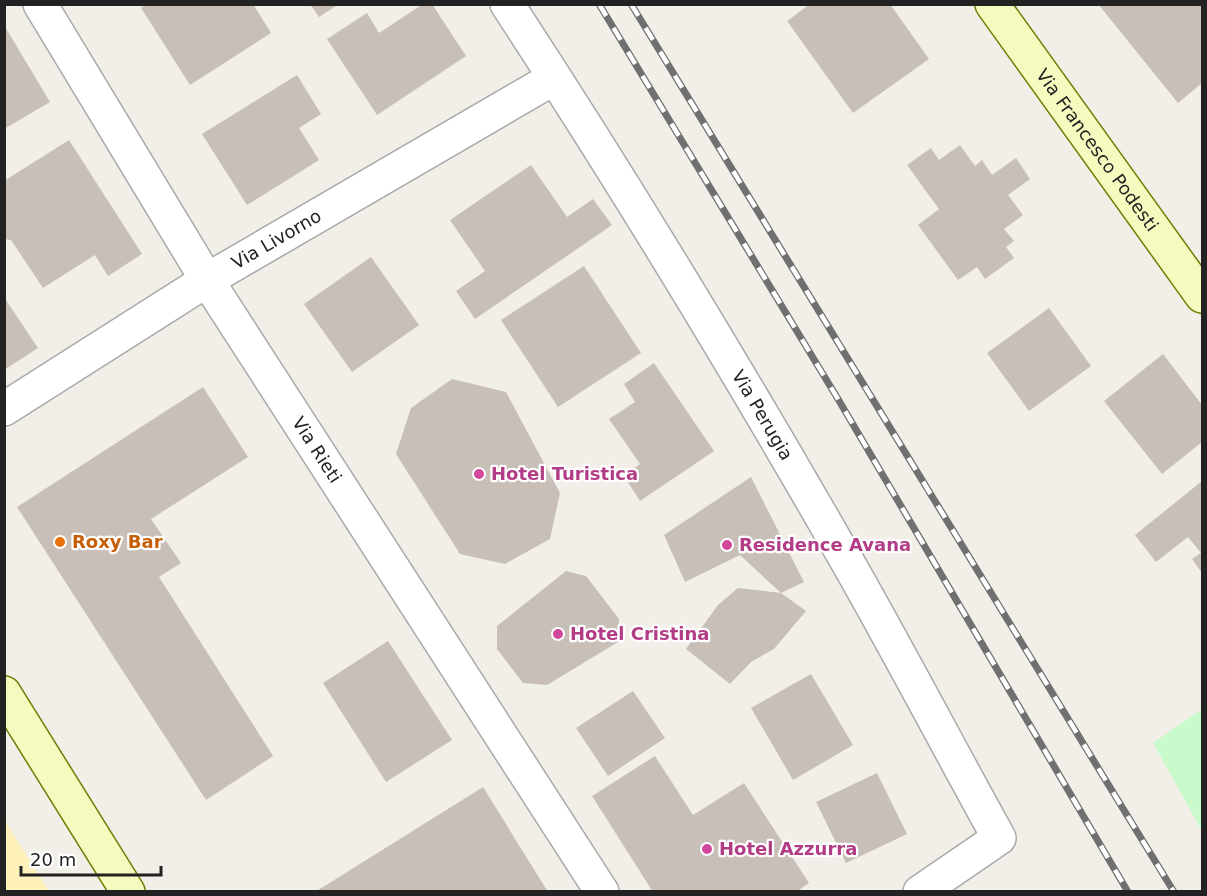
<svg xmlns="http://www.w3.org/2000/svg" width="1207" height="896" viewBox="0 0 1207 896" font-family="'DejaVu Sans',sans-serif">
<rect width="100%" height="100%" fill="#f2efe9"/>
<!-- sand -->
<path fill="#fff1ba" d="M 5,821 L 49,891 L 5,891 Z"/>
<!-- park -->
<path fill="#c8facc" d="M 1202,709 L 1202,831 L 1153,743 Z"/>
<!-- building -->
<path fill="#c7bfb8" d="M 147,4 L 253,4 L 271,33 L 190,85 L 141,8 Z
M 310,4 L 339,4 L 319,17 Z
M 423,4 L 432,4 L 466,56 L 377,115 L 327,39 L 367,13 L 379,33 Z
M 810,4 L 890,4 L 929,59 L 853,113 L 787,21 Z
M 1098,4 L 1202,4 L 1202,83 L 1178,103 Z
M 4,25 L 50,102 L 4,129 Z
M 297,75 L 321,114 L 299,128 L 319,160 L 247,205 L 202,134 Z
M 69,140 L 142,254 L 108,276 L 95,255 L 43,288 L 11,240 L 4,239 L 4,181 Z
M 960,145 L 975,166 L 982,160 L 992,175 L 1016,158 L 1030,179 L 1008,195 L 1023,215 L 1004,229 L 1014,241 L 1006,247 L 1014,258 L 985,279 L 977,267 L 958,280 L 918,225 L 939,209 L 907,165 L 931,148 L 939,160 Z
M 531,165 L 567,217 L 593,199 L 612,225 L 475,319 L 456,291 L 485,271 L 450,220 Z
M 371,257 L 419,325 L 352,372 L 304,304 Z
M 584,266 L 641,353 L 558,407 L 501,320 Z
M 4,297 L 38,348 L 4,370 Z
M 1049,308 L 1091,366 L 1029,411 L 987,353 Z
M 1163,354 L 1202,405 L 1202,442 L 1162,474 L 1104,401 Z
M 654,363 L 714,451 L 640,501 L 624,476 L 640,464 L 609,419 L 635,402 L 624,384 Z
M 452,379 L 506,392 L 560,493 L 550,539 L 505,564 L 460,554 L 396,454 L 411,408 Z
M 203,387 L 248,457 L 151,519 L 181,563 L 159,577 L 273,756 L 206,800 L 17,507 Z
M 751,477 L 804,582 L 781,593 L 740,555 L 685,582 L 664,535 Z
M 1202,481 L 1202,573 L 1192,559 L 1201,553 L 1188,537 L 1156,562 L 1135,535 Z
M 566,571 L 586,576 L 619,619 L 618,642 L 547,685 L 523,683 L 497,649 L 497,626 Z
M 738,588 L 781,593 L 806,611 L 774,649 L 751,662 L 730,684 L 686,649 L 718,605 Z
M 388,641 L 452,740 L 386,782 L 323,683 Z
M 811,674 L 853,745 L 793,780 L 751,708 Z
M 633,691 L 665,738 L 608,776 L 576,728 Z
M 655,756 L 693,815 L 744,783 L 809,883 L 796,892 L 653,892 L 592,796 Z
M 877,773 L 907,834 L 846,863 L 816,802 Z
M 483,787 L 548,892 L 315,892 Z"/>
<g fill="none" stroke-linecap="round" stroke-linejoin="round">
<defs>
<g id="street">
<path id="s1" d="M 40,4 L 207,280 L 602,892"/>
<path id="s2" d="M 507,4 C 626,186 739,372 847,561 C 899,652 948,746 999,838 L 920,892"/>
<path id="s3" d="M 4,409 L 207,280 L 554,78"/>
</g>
<g id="secondary">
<path id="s4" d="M 992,4 L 1202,296"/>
<path d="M 4,693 L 128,892"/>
</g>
</defs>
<!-- street casing -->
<use href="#street" stroke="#a9a9a9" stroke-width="36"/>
<!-- secondary casing -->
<use href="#secondary" stroke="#707d05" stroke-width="36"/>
<!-- street -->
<use href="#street" stroke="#fff" stroke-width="33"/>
<!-- secondary -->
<use href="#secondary" stroke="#f7fabf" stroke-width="33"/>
<defs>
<path id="rail" d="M 599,4 L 838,399 L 1128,892
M 631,4 L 1174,892"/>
</defs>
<!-- rail casing -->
<use href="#rail" stroke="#707070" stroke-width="7"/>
<!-- rail -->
<use href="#rail" stroke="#fff" stroke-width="4.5" stroke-dasharray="14" stroke-linecap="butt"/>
</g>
<!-- markers -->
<g fill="#d1479c" stroke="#fff" stroke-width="2">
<circle cx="479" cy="474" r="6"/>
<circle cx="727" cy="545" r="6"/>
<circle cx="558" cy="634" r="6"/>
<circle cx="707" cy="849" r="6"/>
</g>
<circle fill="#e8710a" stroke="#fff" stroke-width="2" cx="60" cy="542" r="6"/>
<g text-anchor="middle" stroke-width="4.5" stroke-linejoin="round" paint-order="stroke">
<!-- street labels -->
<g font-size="18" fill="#222" stroke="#fff">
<text dy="6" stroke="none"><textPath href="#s4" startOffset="180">Via Francesco Podesti</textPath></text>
<text dy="6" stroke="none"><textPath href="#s3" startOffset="321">Via Livorno</textPath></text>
<text dy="6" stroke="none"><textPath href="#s2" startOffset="484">Via Perugia</textPath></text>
<text dy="6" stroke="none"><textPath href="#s1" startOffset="525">Via Rieti</textPath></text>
</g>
<!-- hotel labels -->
<g font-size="18" font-weight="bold" fill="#b23c85" stroke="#fff" text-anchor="start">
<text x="491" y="480">Hotel Turistica</text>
<text x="739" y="551">Residence Avana</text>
<text x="570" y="640">Hotel Cristina</text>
<text x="719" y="855">Hotel Azzurra</text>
</g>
<!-- food labels -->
<g font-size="18" font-weight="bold" fill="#c56008" stroke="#fff" text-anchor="start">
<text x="72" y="548">Roxy Bar</text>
</g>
</g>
<!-- border -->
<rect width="1207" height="896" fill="none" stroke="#222222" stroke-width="12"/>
<!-- scale -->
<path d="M21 866v9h140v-9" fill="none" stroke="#222222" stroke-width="3"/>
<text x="30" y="866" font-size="18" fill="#222222" stroke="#ffffff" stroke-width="4.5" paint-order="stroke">20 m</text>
</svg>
